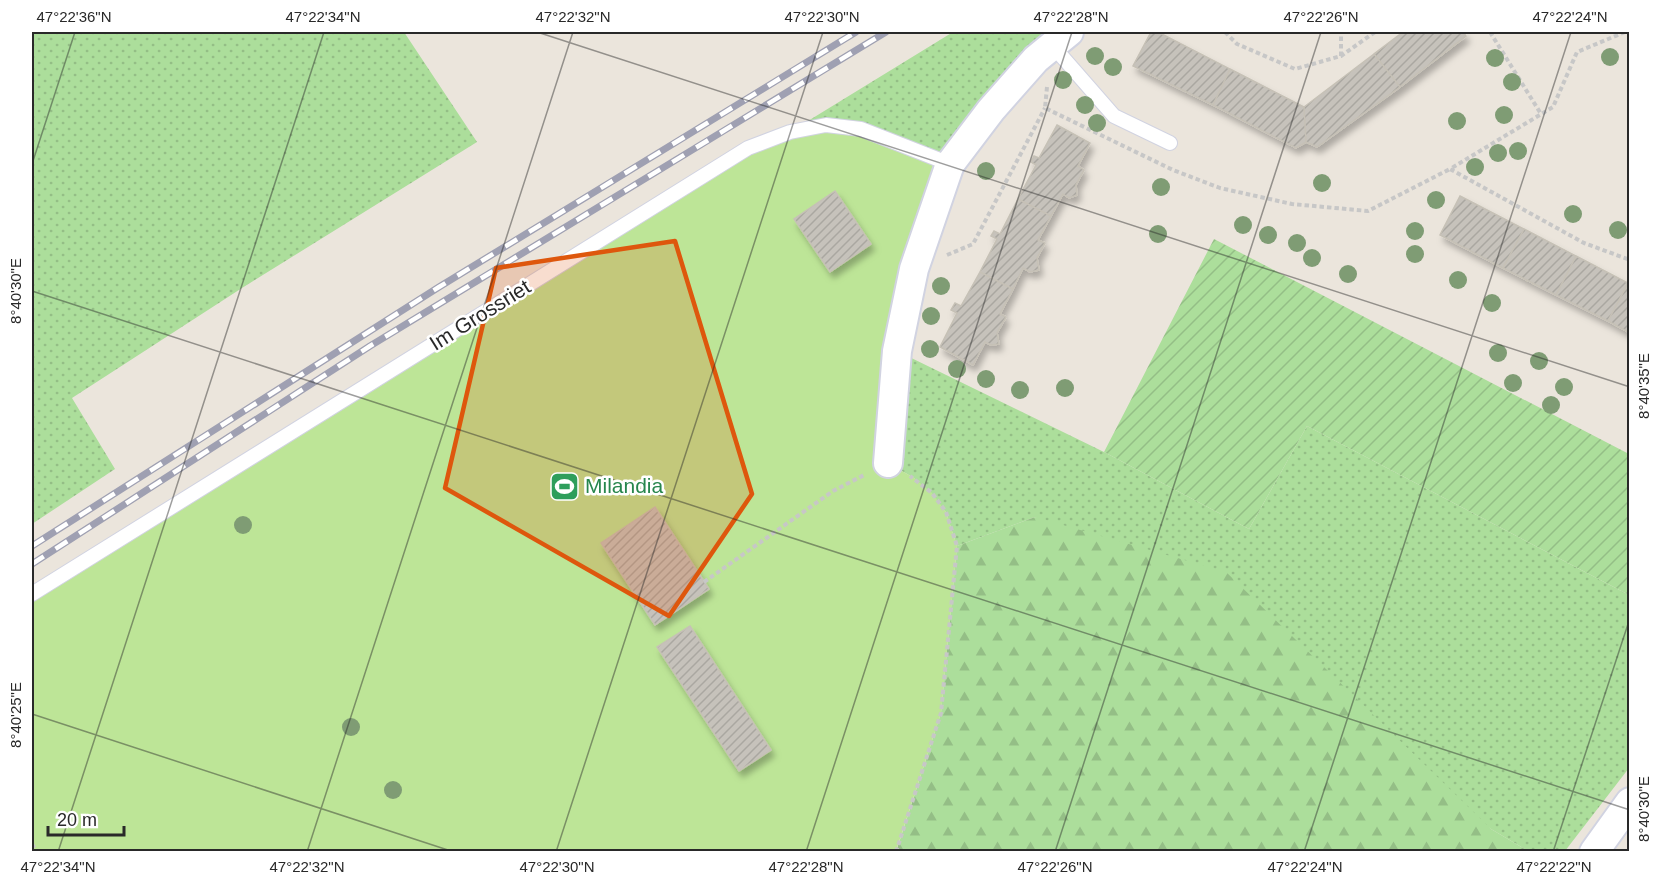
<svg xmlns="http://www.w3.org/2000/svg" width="1661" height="883" viewBox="0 0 1661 883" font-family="Arial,sans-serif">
<defs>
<pattern id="grass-dots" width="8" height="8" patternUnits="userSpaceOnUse" patternTransform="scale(1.5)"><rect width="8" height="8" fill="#acde9b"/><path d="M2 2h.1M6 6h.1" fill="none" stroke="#94be86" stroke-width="1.8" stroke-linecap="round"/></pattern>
<pattern id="forest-firs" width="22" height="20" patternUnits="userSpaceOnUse" patternTransform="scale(1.5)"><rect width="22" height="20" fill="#acde9b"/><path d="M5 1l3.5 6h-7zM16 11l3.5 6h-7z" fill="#94be86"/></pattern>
<pattern id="garden-furrows" width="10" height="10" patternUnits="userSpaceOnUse" patternTransform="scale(1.5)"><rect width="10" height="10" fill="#acde9b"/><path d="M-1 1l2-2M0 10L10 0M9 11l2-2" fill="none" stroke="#94be86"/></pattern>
<pattern id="building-hatch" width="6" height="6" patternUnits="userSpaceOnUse" patternTransform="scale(1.5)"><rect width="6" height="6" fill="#c6c2bb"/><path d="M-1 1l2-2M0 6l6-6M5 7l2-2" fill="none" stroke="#aaa7a1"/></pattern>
<filter id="shadow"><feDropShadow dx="3.5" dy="6" stdDeviation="3" flood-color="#0004"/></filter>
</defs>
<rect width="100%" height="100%" fill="#ebe5dc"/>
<!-- grass -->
<path fill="url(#grass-dots)" d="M 32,32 L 404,32 L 477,142 L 242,288 L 72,398 L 115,469 L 32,524 Z
M 953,32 L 1069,32 L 950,164 L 790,132 Z
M 897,351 L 1104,452 L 1249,529 L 1307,426 L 1629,595 L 1629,768 L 1565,851 L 1528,851 L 1491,829 L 1035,517 L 957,546 L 946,512 L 914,478 L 888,463 Z"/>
<!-- forest -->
<path fill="url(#forest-firs)" d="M 1035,517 L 1226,572 L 1491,829 L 1528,851 L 896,852 L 941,713 L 957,546 Z"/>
<!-- garden -->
<path fill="url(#garden-furrows)" d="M 1214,239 L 1629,454 L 1629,595 L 1307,426 L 1249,529 L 1104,452 Z"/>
<!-- pitch -->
<path fill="#bde597" d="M 861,129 L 950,164 L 888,463 L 914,478 L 932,493 L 946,512 L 957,546 L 941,713 L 896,851 L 32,852 L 32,594 L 748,148 L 790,132 Z"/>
<!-- building -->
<path fill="url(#building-hatch)" stroke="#c6c1b6" stroke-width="1.5" filter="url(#shadow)" d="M 1151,32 L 1158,32 L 1230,69 L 1213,105 L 1133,66 Z
M 1403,32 L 1463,32 L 1466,36 L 1400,87 L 1374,54 Z
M 1374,54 L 1400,87 L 1317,147 L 1306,142 L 1304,107 Z
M 1230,69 L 1304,107 L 1306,142 L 1296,148 L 1213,105 Z
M 1057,125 L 1090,143 L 1078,166 L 1084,170 L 1076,185 L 1077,195 L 1069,198 L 1063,194 L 1051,216 L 1018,199 L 1036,165 L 1031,162 L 1034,156 L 1039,158 Z
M 835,191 L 871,244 L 830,272 L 794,219 Z
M 1460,196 L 1524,229 L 1503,268 L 1440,235 Z
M 1018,199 L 1051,216 L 1038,240 L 1045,243 L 1037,258 L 1039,270 L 1030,272 L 1023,268 L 1013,289 L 980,272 L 997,239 L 991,236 L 994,231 L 1000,234 Z
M 1524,229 L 1576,256 L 1556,295 L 1503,268 Z
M 1576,256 L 1628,283 L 1608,321 L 1556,295 Z
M 980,272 L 1013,289 L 1000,314 L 1006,317 L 997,333 L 999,344 L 991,345 L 985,342 L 973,365 L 940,347 L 957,313 L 951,310 L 955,303 L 961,306 Z
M 1628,283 L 1630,283 L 1630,333 L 1608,321 Z
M 655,507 L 709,589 L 655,625 L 601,543 Z
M 690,626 L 771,750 L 739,771 L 657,647 Z"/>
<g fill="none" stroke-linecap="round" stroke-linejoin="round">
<defs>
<path id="service" d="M 1052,45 L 1114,116 L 1170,143
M 32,594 L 748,148 L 790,132 L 826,125 L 861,129 L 950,164"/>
<path id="minor" d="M 888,463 L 897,351 L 914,269 L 950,164 L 991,110 L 1036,59 L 1069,32
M 1594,852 L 1630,802"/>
</defs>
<!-- service casing -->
<use href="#service" stroke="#d1d3e1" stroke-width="16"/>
<!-- minor casing -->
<use href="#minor" stroke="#d1d3e1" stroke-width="32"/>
<!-- path -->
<path stroke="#c7c7c7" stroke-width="4" stroke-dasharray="4.5 3" stroke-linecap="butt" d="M 1225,32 L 1237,44 L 1295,69 L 1341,56 L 1375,32
M 1490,32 L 1541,114
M 1625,32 L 1577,52 L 1553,107 L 1450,169 L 1584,243 L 1630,260
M 1341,56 L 1341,32
M 1047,87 L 1045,108 L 1173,170 L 1220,188 L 1292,204 L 1368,211 L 1450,169
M 947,255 L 973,244 L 1045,108
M 704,582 L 833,491 L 866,474
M 32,844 L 37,852
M 896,852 L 941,713 L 957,546 L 946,512 L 932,493 L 910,476"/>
<!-- service -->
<use href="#service" stroke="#fff" stroke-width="14"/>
<!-- minor -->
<use href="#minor" stroke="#fff" stroke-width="28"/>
<defs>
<path id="rail" d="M 32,546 L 439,287 L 856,32
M 32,564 L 370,346 L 886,32"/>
</defs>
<!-- rail casing -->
<use href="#rail" stroke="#9fa0b2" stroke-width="7"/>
<!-- rail -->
<use href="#rail" stroke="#fff" stroke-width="4.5" stroke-dasharray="14" stroke-linecap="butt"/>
</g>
<!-- trees -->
<g fill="#7f9c74">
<circle cx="1095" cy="56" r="9"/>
<circle cx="1610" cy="57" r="9"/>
<circle cx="1495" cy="58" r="9"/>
<circle cx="1113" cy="67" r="9"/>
<circle cx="1063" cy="80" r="9"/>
<circle cx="1512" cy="82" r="9"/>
<circle cx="1085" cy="105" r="9"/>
<circle cx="1504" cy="115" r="9"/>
<circle cx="1457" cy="121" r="9"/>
<circle cx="1097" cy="123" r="9"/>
<circle cx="1518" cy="151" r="9"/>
<circle cx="1498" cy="153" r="9"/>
<circle cx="1475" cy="167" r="9"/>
<circle cx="986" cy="171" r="9"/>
<circle cx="1322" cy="183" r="9"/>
<circle cx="1161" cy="187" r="9"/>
<circle cx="1436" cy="200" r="9"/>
<circle cx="1573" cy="214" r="9"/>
<circle cx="1243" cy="225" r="9"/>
<circle cx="1618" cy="230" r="9"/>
<circle cx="1415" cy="231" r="9"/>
<circle cx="1158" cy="234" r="9"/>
<circle cx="1268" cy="235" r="9"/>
<circle cx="1297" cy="243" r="9"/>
<circle cx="1415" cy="254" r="9"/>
<circle cx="1312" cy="258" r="9"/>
<circle cx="1348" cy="274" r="9"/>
<circle cx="1458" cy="280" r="9"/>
<circle cx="941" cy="286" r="9"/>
<circle cx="1492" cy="303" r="9"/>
<circle cx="931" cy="316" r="9"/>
<circle cx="930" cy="349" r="9"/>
<circle cx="1498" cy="353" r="9"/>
<circle cx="1539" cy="361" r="9"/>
<circle cx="957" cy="369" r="9"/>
<circle cx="986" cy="379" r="9"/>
<circle cx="1513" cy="383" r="9"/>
<circle cx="1564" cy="387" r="9"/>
<circle cx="1065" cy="388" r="9"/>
<circle cx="1020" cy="390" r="9"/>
<circle cx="1551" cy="405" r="9"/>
<circle cx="243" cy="525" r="9"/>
<circle cx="351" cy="727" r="9"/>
<circle cx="393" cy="790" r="9"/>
</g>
<!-- marked area -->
<path fill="#de570d" fill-opacity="0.2" stroke="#de570d" stroke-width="4.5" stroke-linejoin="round" d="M 675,241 L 752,494 L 669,616 L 445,488 L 496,268 Z"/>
<!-- ticks -->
<path fill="none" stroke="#292929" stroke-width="1.5" stroke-opacity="0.45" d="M 537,32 L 1630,387M 32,164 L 75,32M 32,291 L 1630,810M 32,714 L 454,852M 58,852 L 324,32M 307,852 L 573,32M 556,852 L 823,32M 806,852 L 1072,32M 1055,852 L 1321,32M 1304,852 L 1571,32M 1553,852 L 1630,618"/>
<!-- icons -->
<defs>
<symbol id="stadium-square" viewBox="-11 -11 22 22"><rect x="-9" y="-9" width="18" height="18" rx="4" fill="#2e9e5b" stroke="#fff"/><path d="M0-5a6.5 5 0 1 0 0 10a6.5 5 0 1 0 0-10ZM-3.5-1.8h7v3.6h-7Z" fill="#fff"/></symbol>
</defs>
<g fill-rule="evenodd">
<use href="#stadium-square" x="548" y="470" width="33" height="33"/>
</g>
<g text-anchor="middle" stroke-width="5" stroke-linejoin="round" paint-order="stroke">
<!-- street labels -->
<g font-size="21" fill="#292929" stroke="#fff">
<text transform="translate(480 315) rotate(-32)" y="7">Im Grossriet</text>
</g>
<!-- leisure labels -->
<g font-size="21" fill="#27864d" stroke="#fff" text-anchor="start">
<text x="585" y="493">Milandia</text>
</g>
</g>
<!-- border -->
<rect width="1661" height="883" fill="none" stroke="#ffffff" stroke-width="66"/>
<!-- scale -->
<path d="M48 826v9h76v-9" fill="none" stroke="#292929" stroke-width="3"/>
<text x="57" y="826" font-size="18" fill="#292929" stroke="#ffffff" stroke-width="4.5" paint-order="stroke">20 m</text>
<rect x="33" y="33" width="1595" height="817" fill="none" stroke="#292929" stroke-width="2"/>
<g font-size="15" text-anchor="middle" fill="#292929">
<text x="74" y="22">47°22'36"N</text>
<text x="323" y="22">47°22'34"N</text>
<text x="573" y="22">47°22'32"N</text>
<text x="822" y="22">47°22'30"N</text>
<text x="1071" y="22">47°22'28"N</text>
<text x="1321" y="22">47°22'26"N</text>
<text x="1570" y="22">47°22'24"N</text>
<text transform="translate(16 291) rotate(-90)" y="5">8°40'30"E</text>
<text transform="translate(1644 386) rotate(-90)" y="5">8°40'35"E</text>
<text transform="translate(16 715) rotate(-90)" y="5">8°40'25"E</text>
<text transform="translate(1644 809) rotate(-90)" y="5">8°40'30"E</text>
<text x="58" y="872">47°22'34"N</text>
<text x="307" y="872">47°22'32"N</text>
<text x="557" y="872">47°22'30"N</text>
<text x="806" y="872">47°22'28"N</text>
<text x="1055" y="872">47°22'26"N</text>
<text x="1305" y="872">47°22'24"N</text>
<text x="1554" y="872">47°22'22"N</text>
</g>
</svg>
